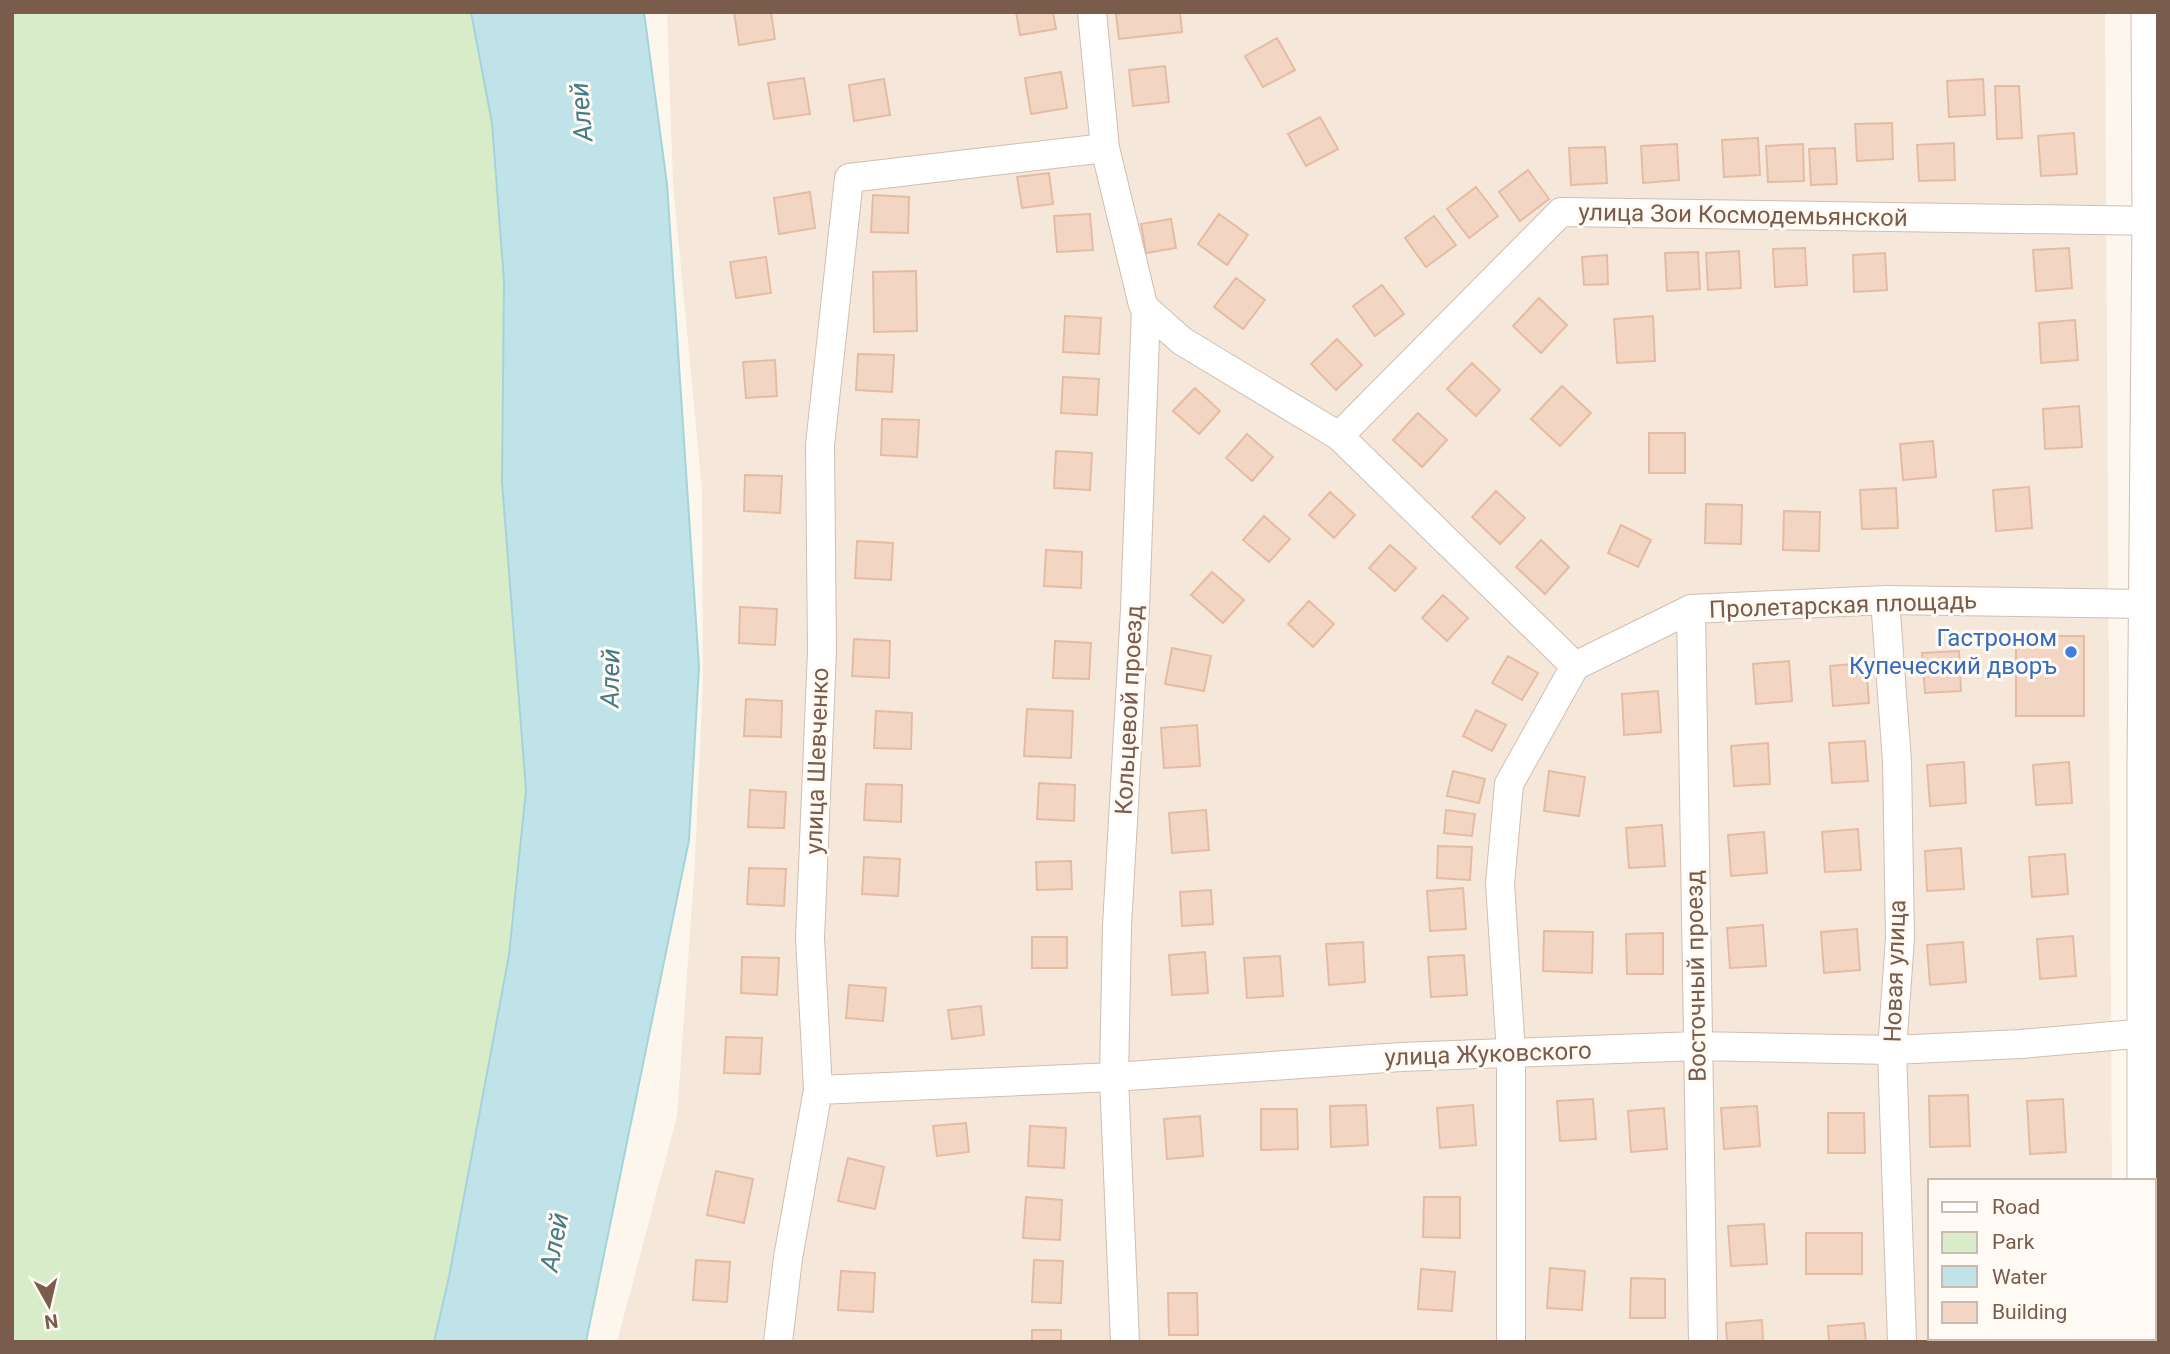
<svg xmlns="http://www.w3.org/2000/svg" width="2170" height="1354" viewBox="0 0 2170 1354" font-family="Roboto,sans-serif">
<rect width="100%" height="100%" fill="#fdf6ec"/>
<!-- residential -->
<path fill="#f5e8da" d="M 667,12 L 2105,12 L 2112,1181 L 1930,1181 L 1930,1338 L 2113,1338 L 2113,1342 L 617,1342 L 677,1116 L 695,862 L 703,677 L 702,491 L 673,183 Z"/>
<!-- green -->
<path fill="#d8ecc9" d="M 12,12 L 471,12 L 492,123 L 504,281 L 502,482 L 526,790 L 509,955 L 449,1277 L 434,1342 L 12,1342 Z"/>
<!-- water -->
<path fill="#bfe3e8" stroke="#a5d3da" stroke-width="2" d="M 471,12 L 644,12 L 667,184 L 699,667 L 689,840 L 586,1342 L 434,1342 L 449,1277 L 509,955 L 526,790 L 502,482 L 504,281 L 492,123 Z"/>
<!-- building -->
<path fill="#f3d5c3" stroke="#e6bba3" stroke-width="2" d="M 734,12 L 771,12 L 775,39 L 739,45 Z
M 1016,12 L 1053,12 L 1056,29 L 1020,35 Z
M 1130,12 L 1180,12 L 1182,32 L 1119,39 L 1116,14 Z
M 1277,38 L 1295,70 L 1263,87 L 1245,56 Z
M 1165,66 L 1169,102 L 1133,106 L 1129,70 Z
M 1061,72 L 1067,108 L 1031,114 L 1025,78 Z
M 804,78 L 810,114 L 774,119 L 768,83 Z
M 884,79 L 890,115 L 854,121 L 849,85 Z
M 1983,79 L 1985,115 L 1949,117 L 1947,81 Z
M 1995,86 L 2019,86 L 2022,138 L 1997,139 Z
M 1320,117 L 1338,149 L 1306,166 L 1288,134 Z
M 1892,123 L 1893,159 L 1857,161 L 1855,124 Z
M 2074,133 L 2077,174 L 2041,176 L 2038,136 Z
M 1758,138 L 1760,175 L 1724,177 L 1722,140 Z
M 1954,143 L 1955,180 L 1919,181 L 1917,145 Z
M 1677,144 L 1679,180 L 1643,183 L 1641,146 Z
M 1803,144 L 1804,181 L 1768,182 L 1766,146 Z
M 1605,147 L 1607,183 L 1571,185 L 1569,148 Z
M 1835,148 L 1837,184 L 1811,185 L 1809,149 Z
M 1528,170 L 1549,199 L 1520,221 L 1499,192 Z
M 1049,173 L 1053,204 L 1022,208 L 1017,177 Z
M 1476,187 L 1498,216 L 1469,238 L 1447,209 Z
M 810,192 L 815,228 L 779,234 L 774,198 Z
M 873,195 L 909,197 L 908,233 L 871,232 Z
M 1090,214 L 1093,250 L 1057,252 L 1054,216 Z
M 1219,214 L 1248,235 L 1227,265 L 1198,244 Z
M 1434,216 L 1456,245 L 1426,267 L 1405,238 Z
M 1171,219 L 1176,248 L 1146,253 L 1141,224 Z
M 1805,248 L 1807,285 L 1775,287 L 1773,249 Z
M 2069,248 L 2072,288 L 2036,291 L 2033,250 Z
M 1739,251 L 1741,288 L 1708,290 L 1706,253 Z
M 1698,252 L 1700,289 L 1667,291 L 1665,253 Z
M 1885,253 L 1887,290 L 1854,292 L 1853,255 Z
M 1607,255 L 1608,284 L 1584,285 L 1582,257 Z
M 766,257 L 771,293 L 736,298 L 730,262 Z
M 916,271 L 917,331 L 874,332 L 873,272 Z
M 1236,278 L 1265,300 L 1243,329 L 1214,307 Z
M 1382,285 L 1404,314 L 1375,336 L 1353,306 Z
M 1539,298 L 1567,325 L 1541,353 L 1513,326 Z
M 1065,316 L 1101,318 L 1099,354 L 1063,352 Z
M 1653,316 L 1655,361 L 1617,363 L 1614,319 Z
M 2075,320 L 2078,360 L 2041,363 L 2039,323 Z
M 1337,339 L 1362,365 L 1336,390 L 1311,364 Z
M 858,354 L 894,355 L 892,392 L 856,390 Z
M 775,360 L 777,396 L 746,398 L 743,362 Z
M 1472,363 L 1500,390 L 1476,416 L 1447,389 Z
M 1063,377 L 1099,379 L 1097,415 L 1061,413 Z
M 1562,386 L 1591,413 L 1560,446 L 1531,419 Z
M 1195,388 L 1220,411 L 1199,434 L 1173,411 Z
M 2079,406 L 2082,447 L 2045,449 L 2043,409 Z
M 1418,413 L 1447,440 L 1422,467 L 1393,440 Z
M 882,419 L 919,420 L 917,457 L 881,455 Z
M 1649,433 L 1685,433 L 1685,473 L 1649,473 Z
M 1247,434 L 1273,457 L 1252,481 L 1226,458 Z
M 1933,441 L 1936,477 L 1903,480 L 1900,444 Z
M 1056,451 L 1092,453 L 1090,490 L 1054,488 Z
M 745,475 L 782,476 L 780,513 L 744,511 Z
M 2029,487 L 2032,528 L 1996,531 L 1993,490 Z
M 1896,488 L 1898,528 L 1862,529 L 1860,490 Z
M 1496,491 L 1525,518 L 1500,544 L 1472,517 Z
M 1330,492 L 1355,515 L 1334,538 L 1309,515 Z
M 1706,504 L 1742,505 L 1741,544 L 1705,543 Z
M 1784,511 L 1820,512 L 1819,551 L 1783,550 Z
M 1264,516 L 1290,539 L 1269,562 L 1243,540 Z
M 1621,525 L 1651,540 L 1638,567 L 1608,553 Z
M 1541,540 L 1569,567 L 1545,594 L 1516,567 Z
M 857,541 L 893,543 L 891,580 L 855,578 Z
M 1390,545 L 1416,568 L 1395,591 L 1369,568 Z
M 1046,550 L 1082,552 L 1081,588 L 1044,586 Z
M 1212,572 L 1244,600 L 1223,623 L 1191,595 Z
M 1443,595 L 1468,618 L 1447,641 L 1422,618 Z
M 1309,601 L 1334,624 L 1313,647 L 1288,624 Z
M 740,607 L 777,609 L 775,645 L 739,643 Z
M 2016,636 L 2084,636 L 2084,716 L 2016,716 Z
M 854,639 L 890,641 L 889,678 L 852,676 Z
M 1055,641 L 1091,643 L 1089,679 L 1053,678 Z
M 1172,648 L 1211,656 L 1204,691 L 1165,684 Z
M 1959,651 L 1961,691 L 1925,693 L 1922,653 Z
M 1508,656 L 1538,673 L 1522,700 L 1492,683 Z
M 1789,661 L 1792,701 L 1756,704 L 1753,664 Z
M 1866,663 L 1869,703 L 1833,706 L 1830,666 Z
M 1658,691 L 1661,732 L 1624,735 L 1622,694 Z
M 746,699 L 782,701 L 781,737 L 744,736 Z
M 1027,709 L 1073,711 L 1071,758 L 1024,756 Z
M 1476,710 L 1506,725 L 1492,751 L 1463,736 Z
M 876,711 L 912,713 L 911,749 L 874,748 Z
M 1197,725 L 1200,766 L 1164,768 L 1161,728 Z
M 1865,741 L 1868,781 L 1832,783 L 1829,743 Z
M 1768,743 L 1770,784 L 1734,786 L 1731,746 Z
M 1964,762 L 1966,803 L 1930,806 L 1927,765 Z
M 2069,762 L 2072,803 L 2036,805 L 2033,765 Z
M 1453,771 L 1485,779 L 1479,803 L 1447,796 Z
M 1549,771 L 1585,777 L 1579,816 L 1544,811 Z
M 1039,783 L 1075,785 L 1074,821 L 1037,819 Z
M 866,784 L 902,785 L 901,822 L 864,820 Z
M 750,790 L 786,792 L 784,828 L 748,827 Z
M 1206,810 L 1209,850 L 1172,853 L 1169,813 Z
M 1446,810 L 1475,814 L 1472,836 L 1444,833 Z
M 1662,825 L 1665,866 L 1629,868 L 1626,828 Z
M 1858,829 L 1861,870 L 1825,872 L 1822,832 Z
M 1764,832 L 1767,873 L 1731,876 L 1728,835 Z
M 1438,846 L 1472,847 L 1470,880 L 1437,878 Z
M 1961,848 L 1964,889 L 1927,891 L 1925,851 Z
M 2065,854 L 2068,894 L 2032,897 L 2029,857 Z
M 864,857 L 900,859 L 898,896 L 862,894 Z
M 1071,861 L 1072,889 L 1037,890 L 1036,862 Z
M 749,868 L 786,869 L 784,906 L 747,904 Z
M 1463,888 L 1466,929 L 1430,931 L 1427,891 Z
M 1211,890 L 1213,924 L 1182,926 L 1180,892 Z
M 1763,925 L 1766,966 L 1730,968 L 1727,928 Z
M 1857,929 L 1860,970 L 1824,973 L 1821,932 Z
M 1544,931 L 1593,932 L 1592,973 L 1543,971 Z
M 1663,933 L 1663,974 L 1627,974 L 1626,934 Z
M 2073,936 L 2076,976 L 2040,979 L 2037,939 Z
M 1032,937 L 1067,937 L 1067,968 L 1032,968 Z
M 1363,942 L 1365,982 L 1329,985 L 1326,944 Z
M 1963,942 L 1966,982 L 1930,985 L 1927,945 Z
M 1205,952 L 1208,993 L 1172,995 L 1169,955 Z
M 1464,955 L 1467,995 L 1431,997 L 1428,957 Z
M 1280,956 L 1283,996 L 1247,998 L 1244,958 Z
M 742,957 L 779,958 L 777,995 L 741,993 Z
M 849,985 L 886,988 L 883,1021 L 846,1018 Z
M 981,1006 L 984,1035 L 952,1039 L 948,1010 Z
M 726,1037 L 762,1038 L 760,1074 L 724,1073 Z
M 1968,1095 L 1970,1146 L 1930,1147 L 1929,1096 Z
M 1593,1099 L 1596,1139 L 1560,1141 L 1557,1101 Z
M 2063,1099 L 2066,1152 L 2030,1154 L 2027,1101 Z
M 1366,1105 L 1368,1145 L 1331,1147 L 1330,1106 Z
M 1473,1105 L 1476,1145 L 1440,1148 L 1437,1108 Z
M 1757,1106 L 1760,1146 L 1724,1149 L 1721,1108 Z
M 1664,1108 L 1667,1149 L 1631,1152 L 1628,1111 Z
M 1261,1109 L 1297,1109 L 1298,1149 L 1261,1150 Z
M 1828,1113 L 1864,1113 L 1865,1153 L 1828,1153 Z
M 1200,1116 L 1203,1156 L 1167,1159 L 1164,1119 Z
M 966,1123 L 969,1152 L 937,1156 L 933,1126 Z
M 1030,1126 L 1066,1128 L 1064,1168 L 1028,1166 Z
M 848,1158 L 884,1167 L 875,1209 L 838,1201 Z
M 716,1171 L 753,1179 L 744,1223 L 707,1215 Z
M 1026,1197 L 1062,1200 L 1060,1240 L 1023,1238 Z
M 1424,1197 L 1460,1197 L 1460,1238 L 1423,1237 Z
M 1764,1224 L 1767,1264 L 1731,1266 L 1728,1226 Z
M 1806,1233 L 1862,1233 L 1862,1274 L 1806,1274 Z
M 696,1260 L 730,1262 L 727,1302 L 693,1300 Z
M 1034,1260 L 1063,1261 L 1061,1303 L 1032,1302 Z
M 1550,1268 L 1585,1271 L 1582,1310 L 1547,1308 Z
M 1421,1269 L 1455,1272 L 1452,1311 L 1418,1309 Z
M 841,1271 L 875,1273 L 873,1312 L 838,1310 Z
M 1631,1278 L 1665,1279 L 1665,1318 L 1630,1318 Z
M 1168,1293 L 1197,1293 L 1198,1335 L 1169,1335 Z
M 1762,1320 L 1763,1342 L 1727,1342 L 1726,1323 Z
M 1864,1323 L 1866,1342 L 1829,1342 L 1828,1326 Z
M 1032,1330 L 1061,1330 L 1061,1342 L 1032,1342 Z"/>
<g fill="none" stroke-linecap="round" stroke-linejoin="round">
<defs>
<path id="minor" d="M 1092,12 L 1105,148
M 1339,436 L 1561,212 L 2158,221
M 1885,600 L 1897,761 L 1900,938 L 1892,1050 L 1902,1342
M 1691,609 L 1703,1342
M 818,1090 L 1114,1077 L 1401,1057 L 1697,1046 L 1892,1050 L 2021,1044 L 2146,1033
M 778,1342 L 788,1258 L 818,1090 L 810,938 L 822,651 L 820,445 L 849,178 L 1105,148 L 1143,305 L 1146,309 L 1182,341 L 1339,436 L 1575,666
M 1125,1342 L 1114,1077 L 1117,926 L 1135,609 L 1146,309
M 1511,1342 L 1511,1053 L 1500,884 L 1509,784 L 1575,666 L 1691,609 L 1885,600 L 2145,604"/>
<path id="tertiary" d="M 2145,1181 L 2145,762 L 2150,220 L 2149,12
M 2144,1342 L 2144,1338"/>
</defs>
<!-- minor casing -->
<use href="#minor" stroke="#d1beb0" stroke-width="30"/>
<!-- tertiary casing -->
<use href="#tertiary" stroke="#d1beb0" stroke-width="37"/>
<!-- minor -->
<use href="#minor" stroke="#fff" stroke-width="28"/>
<!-- tertiary -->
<use href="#tertiary" stroke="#fff" stroke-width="35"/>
</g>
<!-- markers -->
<circle fill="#3f7fe0" stroke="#fffaf3" stroke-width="2.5" cx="2071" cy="652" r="7"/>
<g text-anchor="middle" stroke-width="6" stroke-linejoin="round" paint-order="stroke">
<!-- street labels -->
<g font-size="24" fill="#7a5c4d" stroke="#fffaf3">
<text transform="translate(1743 215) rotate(1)" y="8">улица Зои Космодемьянской</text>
<text transform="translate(1843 605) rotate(-2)" y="8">Пролетарская площадь</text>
<text transform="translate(1129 710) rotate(-87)" y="8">Кольцевой проезд</text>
<text transform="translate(817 761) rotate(-88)" y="8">улица Шевченко</text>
<text transform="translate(1895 971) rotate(-88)" y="8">Новая улица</text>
<text transform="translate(1696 976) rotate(-91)" y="8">Восточный проезд</text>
<text transform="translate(1488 1054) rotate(-2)" y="8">улица Жуковского</text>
</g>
<!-- shop labels -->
<g font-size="24" fill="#366cbe" stroke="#fffaf3" text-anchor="end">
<text x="2057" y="646">Гастроном<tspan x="2057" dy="28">Купеческий дворъ</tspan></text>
</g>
<!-- water labels -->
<g font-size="26" font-style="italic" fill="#437c86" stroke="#fffaf3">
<text transform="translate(581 112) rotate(-95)" y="9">Алей</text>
<text transform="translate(610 678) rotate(-89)" y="9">Алей</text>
<text transform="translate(554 1242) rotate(-79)" y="9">Алей</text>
</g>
</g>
<!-- border -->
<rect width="2170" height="1354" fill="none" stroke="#7a5c4d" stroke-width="28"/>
<!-- legend -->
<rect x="1928" y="1179" width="228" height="161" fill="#fffaf3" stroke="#cabbb1" stroke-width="2"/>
<rect x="1942" y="1202" width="35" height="10" fill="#ffffff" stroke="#cabbb1" stroke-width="2"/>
<text x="1992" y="1214" font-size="21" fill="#7a5c4d">Road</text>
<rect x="1942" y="1232" width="35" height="21" fill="#d8ecc9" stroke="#cabbb1" stroke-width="2"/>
<text x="1992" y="1249" font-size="21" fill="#7a5c4d">Park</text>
<rect x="1942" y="1266" width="35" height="21" fill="#bfe3e8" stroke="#cabbb1" stroke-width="2"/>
<text x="1992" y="1284" font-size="21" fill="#7a5c4d">Water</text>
<rect x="1942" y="1302" width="35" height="21" fill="#f3d5c3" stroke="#cabbb1" stroke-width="2"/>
<text x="1992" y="1319" font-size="21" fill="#7a5c4d">Building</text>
<!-- north arrow -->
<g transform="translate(49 1305) rotate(172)" stroke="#fffaf3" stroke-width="5" paint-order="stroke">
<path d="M0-5L12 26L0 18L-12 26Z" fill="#7a5c4d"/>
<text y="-10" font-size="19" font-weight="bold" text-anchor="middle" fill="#7a5c4d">N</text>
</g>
</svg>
